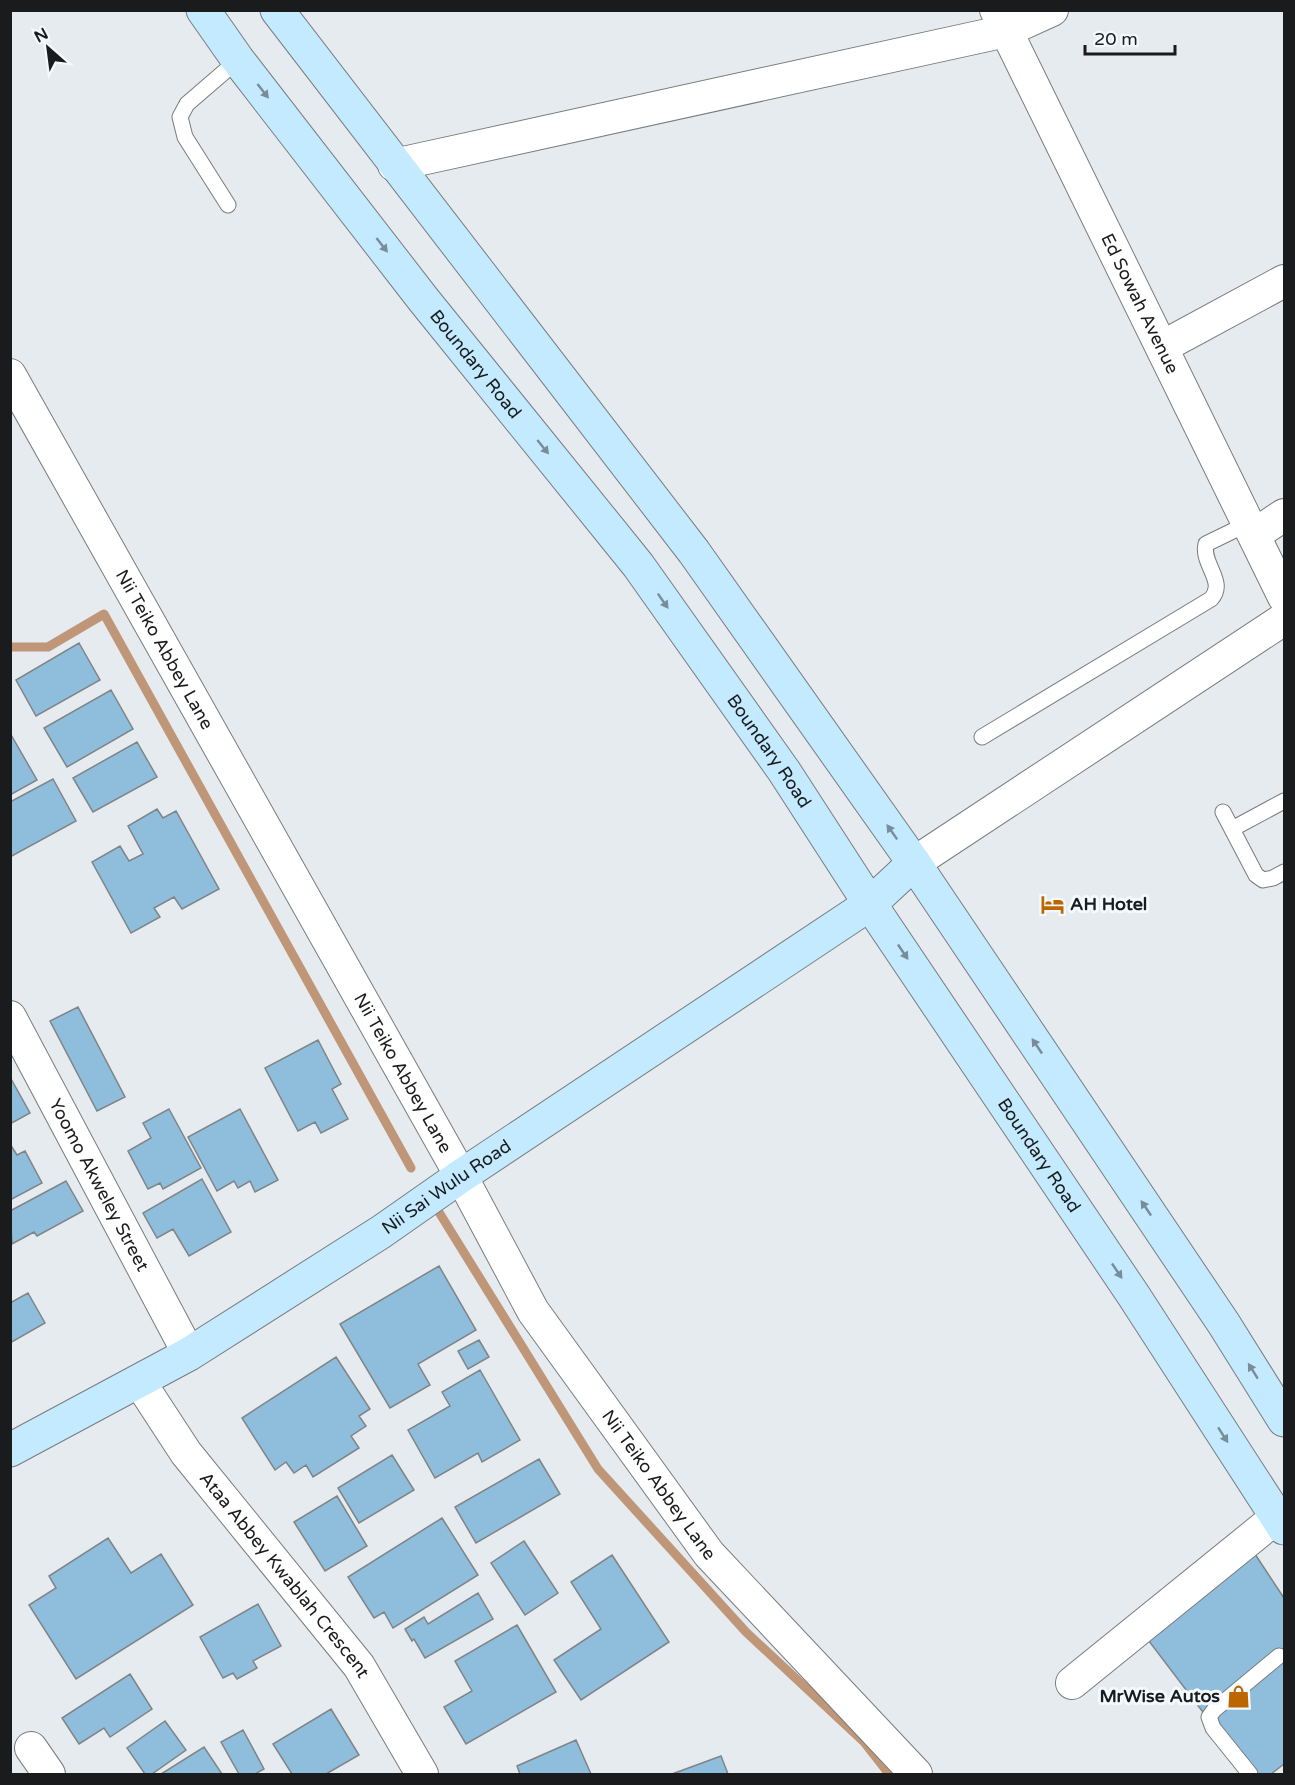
<svg xmlns="http://www.w3.org/2000/svg" width="1295" height="1785" viewBox="0 0 1295 1785" font-family="'Varela Round',sans-serif">
<rect width="100%" height="100%" fill="#e6ebef"/>
<g fill="none" stroke-linecap="round" stroke-linejoin="round">
<!-- stream -->
<path stroke="#bf9677" stroke-width="9" d="M 10,647 L 48,647 L 104,614 L 411,1168
M 437,1209 L 598,1469 L 746,1632 L 864,1742 L 889,1774"/>
</g>
<!-- building -->
<path fill="#8fbddc" stroke="#7f8487" stroke-width="1.5" d="M 79,643 L 100,680 L 36,716 L 16,680 Z
M 111,690 L 133,729 L 67,767 L 44,728 Z
M 10,733 L 37,780 L 10,795 Z
M 137,742 L 157,777 L 93,812 L 73,778 Z
M 53,779 L 76,821 L 10,857 L 10,802 Z
M 157,809 L 163,818 L 176,811 L 219,889 L 182,909 L 174,897 L 154,908 L 160,917 L 131,933 L 92,862 L 120,846 L 129,861 L 143,854 L 128,826 Z
M 78,1007 L 125,1097 L 97,1111 L 50,1021 Z
M 318,1040 L 341,1084 L 332,1089 L 348,1119 L 321,1133 L 315,1122 L 298,1131 L 265,1068 Z
M 10,1077 L 30,1113 L 10,1124 Z
M 169,1109 L 201,1168 L 163,1189 L 160,1183 L 148,1189 L 128,1151 L 151,1138 L 143,1123 Z
M 240,1109 L 278,1180 L 255,1192 L 250,1181 L 238,1188 L 234,1181 L 217,1191 L 188,1137 Z
M 10,1144 L 17,1155 L 25,1151 L 42,1183 L 10,1200 Z
M 202,1179 L 231,1232 L 189,1256 L 173,1229 L 157,1238 L 143,1213 Z
M 66,1181 L 83,1211 L 37,1236 L 34,1232 L 12,1244 L 10,1211 Z
M 439,1266 L 476,1330 L 418,1364 L 430,1385 L 390,1408 L 340,1324 Z
M 28,1293 L 45,1323 L 10,1343 L 10,1303 Z
M 479,1340 L 489,1357 L 468,1369 L 458,1351 Z
M 336,1357 L 370,1409 L 359,1416 L 366,1426 L 351,1436 L 359,1448 L 313,1477 L 306,1465 L 294,1473 L 286,1462 L 275,1470 L 242,1418 Z
M 480,1370 L 520,1440 L 482,1462 L 478,1453 L 435,1478 L 408,1430 L 450,1406 L 442,1392 Z
M 392,1455 L 414,1490 L 359,1523 L 338,1488 Z
M 539,1459 L 560,1494 L 476,1543 L 455,1507 Z
M 337,1496 L 367,1546 L 325,1571 L 294,1522 Z
M 442,1518 L 478,1575 L 393,1628 L 384,1612 L 374,1618 L 348,1577 Z
M 108,1538 L 131,1573 L 161,1554 L 193,1605 L 76,1679 L 29,1605 L 56,1588 L 49,1576 Z
M 524,1541 L 558,1593 L 525,1615 L 491,1563 Z
M 1253,1551 L 1284,1598 L 1284,1764 L 1271,1774 L 1250,1774 L 1139,1628 Z
M 612,1555 L 669,1642 L 581,1700 L 554,1660 L 601,1629 L 571,1582 Z
M 478,1593 L 493,1619 L 425,1658 L 414,1639 L 412,1641 L 405,1629 L 424,1617 L 428,1624 Z
M 258,1604 L 281,1646 L 253,1661 L 257,1668 L 237,1679 L 233,1673 L 223,1678 L 200,1637 Z
M 517,1625 L 556,1692 L 466,1744 L 444,1707 L 472,1691 L 455,1661 Z
M 130,1674 L 152,1709 L 110,1737 L 104,1728 L 79,1744 L 62,1718 Z
M 331,1709 L 359,1755 L 326,1774 L 292,1774 L 273,1744 Z
M 165,1721 L 186,1750 L 152,1774 L 145,1774 L 127,1748 Z
M 243,1730 L 264,1769 L 255,1774 L 239,1774 L 221,1742 Z
M 576,1740 L 591,1774 L 520,1774 L 517,1766 Z
M 204,1747 L 222,1774 L 161,1774 Z
M 721,1756 L 728,1774 L 672,1774 Z"/>
<g fill="none" stroke-linecap="round" stroke-linejoin="round">
<defs>
<path id="lane" d="M 228,205 L 185,137 L 180,117 L 187,104 L 238,60
M 982,737 L 1211,599 C 1227,582 1201,564 1206,544 L 1249,523
M 1223,812 L 1256,875 L 1263,880 L 1273,878 L 1284,872
M 1232,829 L 1284,801
M 1250,1774 L 1213,1728 L 1209,1717 L 1214,1710 L 1279,1656"/>
<g id="street">
<path id="s1" d="M 996,10 L 1284,597"/>
<path d="M 394,165 L 1006,31 L 1052,10"/>
<path d="M 1162,347 L 1284,281"/>
<path id="s2" d="M 10,375 L 461,1176 L 533,1311 L 709,1554 L 916,1774"/>
<path d="M 1254,535 L 1284,515"/>
<path d="M 914,863 L 1284,619"/>
<path id="s3" d="M 10,1017 L 189,1354"/>
<path id="s4" d="M 139,1381 L 186,1453 L 359,1666 L 422,1774"/>
<path d="M 1072,1683 L 1277,1517"/>
<path d="M 31,1748 L 49,1774"/>
</g>
<g id="secondary">
<path id="s5" d="M 203,10 L 238,60 L 423,299 L 638,565 L 784,771 L 870,904 L 1134,1296 L 1284,1528"/>
<path d="M 277,10 L 694,552 L 914,863 L 1224,1324 L 1284,1420"/>
<path id="s6" d="M 10,1450 L 189,1354 L 381,1232 L 461,1176 L 870,904 L 914,863"/>
</g>
</defs>
<!-- lane casing -->
<use href="#lane" stroke="#787c80" stroke-width="17"/>
<!-- street casing -->
<use href="#street" stroke="#787c80" stroke-width="34"/>
<!-- secondary casing -->
<use href="#secondary" stroke="#787c80" stroke-width="35"/>
<!-- lane -->
<use href="#lane" stroke="#fff" stroke-width="15"/>
<!-- street -->
<use href="#street" stroke="#fff" stroke-width="32"/>
<!-- secondary -->
<use href="#secondary" stroke="#c4eaff" stroke-width="33"/>
</g>
<!-- one-way arrows -->
<defs><path id="oneway-solid" d="M-6-.8H1V-3.2L6.5 0L1 3.2V.8H-6Z" transform="scale(1.5)"/></defs>
<g fill="#778d99">
<use href="#oneway-solid" transform="translate(263 91) rotate(52)"/>
<use href="#oneway-solid" transform="translate(382 245) rotate(52)"/>
<use href="#oneway-solid" transform="translate(543 447) rotate(51)"/>
<use href="#oneway-solid" transform="translate(663 601) rotate(55)"/>
<use href="#oneway-solid" transform="translate(892 832) rotate(-125)"/>
<use href="#oneway-solid" transform="translate(903 952) rotate(56)"/>
<use href="#oneway-solid" transform="translate(1037 1046) rotate(-124)"/>
<use href="#oneway-solid" transform="translate(1146 1208) rotate(-124)"/>
<use href="#oneway-solid" transform="translate(1117 1271) rotate(56)"/>
<use href="#oneway-solid" transform="translate(1253 1371) rotate(-122)"/>
<use href="#oneway-solid" transform="translate(1223 1435) rotate(57)"/>
</g>
<!-- icons -->
<defs>
<symbol id="hotel-bare" viewBox="-9 -9 18 18"><path d="M-6-4.5h1.5V1H6V5H4.5V3h-9V5H-6ZM-4 0a1.8 1.8 0 1 1 3.6 0ZM.5 0V-2.5h3Q6-2.5 6 0Z" fill="#bd6600" stroke="#f3f9fd" stroke-width="2.5" paint-order="stroke"/></symbol>
<symbol id="shop-bare" viewBox="-9 -9 18 18"><path d="M-5-2.5h2.3a2.7 3.5 0 0 1 5.4 0H5L5.5 6h-11ZM-1.5-2.5h3a1.5 2.3 0 0 0-3 0Z" fill="#bd6600" stroke="#f3f9fd" stroke-width="2.5" paint-order="stroke"/></symbol>
</defs>
<g fill-rule="evenodd">
<use href="#hotel-bare" x="1036" y="888" width="33" height="33"/>
<use href="#shop-bare" x="1222" y="1680" width="33" height="33"/>
</g>
<g text-anchor="middle" stroke-width="6" stroke-linejoin="round" paint-order="stroke">
<!-- street labels -->
<g font-size="18" fill="#191b1c" stroke="#f3f9fd">
<text dy="6" stroke="none"><textPath href="#s1" startOffset="327">Ed Sowah Avenue</textPath></text>
<text dy="6" stroke="none"><textPath href="#s5" startOffset="447">Boundary Road</textPath></text>
<text dy="6" stroke="none"><textPath href="#s2" startOffset="315">Nii Teiko Abbey Lane</textPath></text>
<text dy="6" stroke="none"><textPath href="#s5" startOffset="933">Boundary Road</textPath></text>
<text dy="6" stroke="none"><textPath href="#s2" startOffset="801">Nii Teiko Abbey Lane</textPath></text>
<text dy="6" stroke="none"><textPath href="#s5" startOffset="1419">Boundary Road</textPath></text>
<text dy="6" stroke="none"><textPath href="#s3" startOffset="190">Yoomo Akweley Street</textPath></text>
<text dy="6" stroke="none"><textPath href="#s6" startOffset="510">Nii Sai Wulu Road</textPath></text>
<text dy="6" stroke="none"><textPath href="#s2" startOffset="1287">Nii Teiko Abbey Lane</textPath></text>
<text dy="6" stroke="none"><textPath href="#s4" startOffset="243">Ataa Abbey Kwablah Crescent</textPath></text>
</g>
<!-- poi labels -->
<g font-size="18" font-weight="bold" fill="#191b1c" stroke="#f3f9fd" text-anchor="start">
<text x="1070" y="910">AH Hotel</text>
<text x="1220" y="1702" text-anchor="end">MrWise Autos</text>
</g>
</g>
<!-- border -->
<rect width="1295" height="1785" fill="none" stroke="#191b1c" stroke-width="24"/>
<!-- north arrow -->
<g transform="translate(48 48) rotate(332)" stroke="#f3f9fd" stroke-width="4.5" paint-order="stroke">
<path d="M0-4.5L10 22L0 15L-10 22Z" fill="#191b1c"/>
<text y="-9" font-size="16" font-weight="bold" text-anchor="middle" fill="#191b1c">N</text>
</g>
<!-- scale -->
<path d="M1085 45v9h90v-9" fill="none" stroke="#191b1c" stroke-width="3"/>
<text x="1094" y="45" font-size="18" fill="#191b1c" stroke="#f3f9fd" stroke-width="4.5" paint-order="stroke">20 m</text>
</svg>
